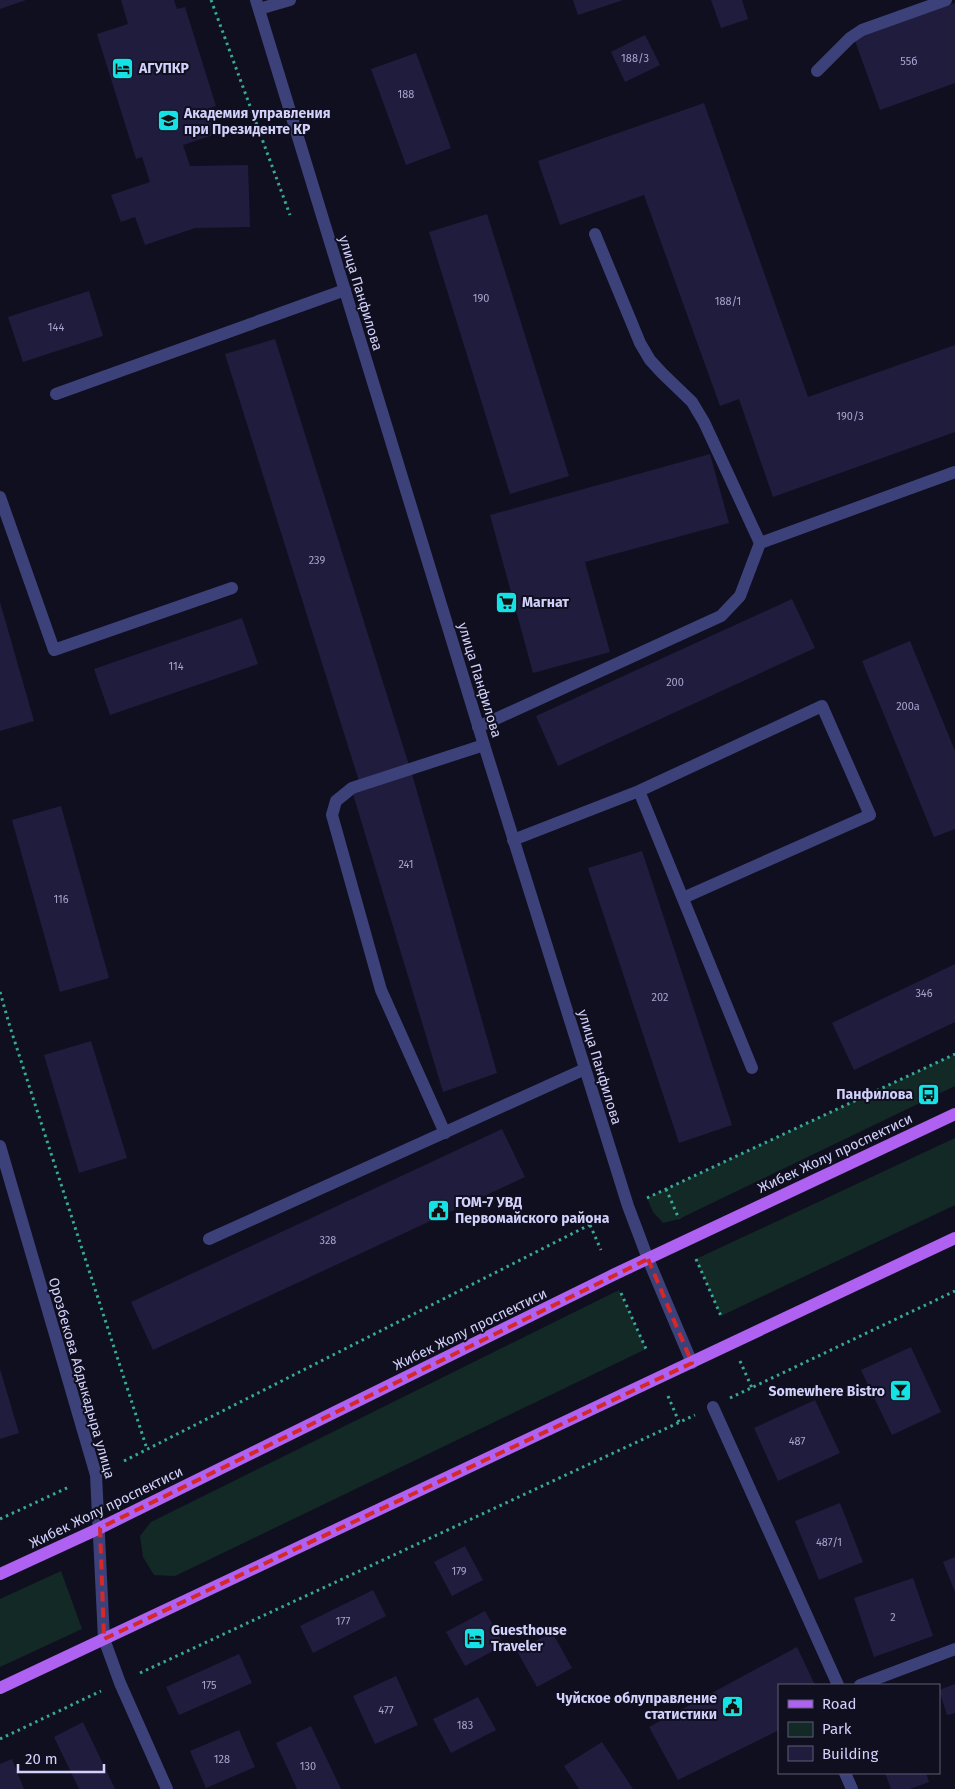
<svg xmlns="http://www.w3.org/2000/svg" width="955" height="1789" viewBox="0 0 955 1789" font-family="'Fira Sans',sans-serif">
<rect width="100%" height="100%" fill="#100f1f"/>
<!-- green -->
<path fill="#122926" d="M 955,1054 L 955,1086 L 679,1219 L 663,1223 L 653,1212 L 647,1198 Z
M 955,1138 L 955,1205 L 721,1316 L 696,1259 Z
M 619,1290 L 646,1349 L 175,1576 L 154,1575 L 143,1557 L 140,1536 L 151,1522 Z
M 61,1571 L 82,1629 L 0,1667 L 0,1599 Z"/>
<!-- building -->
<path fill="#201c3e" d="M 0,0 L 26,0 L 0,9 Z
M 121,0 L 174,0 L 177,9 L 185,7 L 216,106 L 209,108 L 216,134 L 183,145 L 190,166 L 248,165 L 250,227 L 195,228 L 145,245 L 135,217 L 121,222 L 111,195 L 150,182 L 142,157 L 136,159 L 97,34 L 128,24 Z
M 573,0 L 623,0 L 578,15 Z
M 711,0 L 742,0 L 748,19 L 721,28 Z
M 955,3 L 955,83 L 880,110 L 854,38 Z
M 645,35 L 660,65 L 625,82 L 611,52 Z
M 416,53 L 451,148 L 406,165 L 371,69 Z
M 704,103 L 808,397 L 955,345 L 955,432 L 773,497 L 739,399 L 720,406 L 644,195 L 560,225 L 538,161 Z
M 487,214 L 569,476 L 510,494 L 429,232 Z
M 89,291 L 103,336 L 23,362 L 8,317 Z
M 275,339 L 409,765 L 359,781 L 225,354 Z
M 710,454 L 729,523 L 585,562 L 610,652 L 533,673 L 490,515 Z
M 792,599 L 815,648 L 558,766 L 536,716 Z
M 0,602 L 34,721 L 0,731 Z
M 242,618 L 258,664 L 110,715 L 94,669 Z
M 910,641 L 955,751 L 955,829 L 934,837 L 862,661 Z
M 412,774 L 497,1073 L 443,1092 L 353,794 Z
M 61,806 L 109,978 L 60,992 L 12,820 Z
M 642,851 L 732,1125 L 679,1143 L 588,868 Z
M 955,964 L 955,1022 L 854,1070 L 832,1023 Z
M 91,1041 L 127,1158 L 79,1173 L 44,1055 Z
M 502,1129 L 525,1177 L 153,1350 L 131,1302 Z
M 911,1347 L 941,1412 L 892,1435 L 861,1370 Z
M 0,1369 L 19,1433 L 0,1439 Z
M 815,1400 L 840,1453 L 778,1481 L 754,1428 Z
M 840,1503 L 863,1562 L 819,1580 L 795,1521 Z
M 465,1546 L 483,1580 L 452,1596 L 434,1562 Z
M 955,1557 L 955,1592 L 943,1562 Z
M 913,1578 L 933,1636 L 874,1657 L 854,1598 Z
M 373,1590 L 386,1616 L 313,1653 L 300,1626 Z
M 485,1611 L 504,1645 L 465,1666 L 446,1632 Z
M 552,1632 L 572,1668 L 537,1687 L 517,1651 Z
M 797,1647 L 815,1685 L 779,1685 L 779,1730 L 678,1780 L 649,1727 Z
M 239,1654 L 252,1683 L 179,1715 L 166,1687 Z
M 396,1676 L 418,1725 L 375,1744 L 353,1696 Z
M 955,1684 L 955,1713 L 947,1715 L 939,1690 Z
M 478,1697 L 496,1730 L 451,1753 L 433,1719 Z
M 83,1722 L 115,1789 L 79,1789 L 54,1737 Z
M 311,1726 L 341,1789 L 297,1789 L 276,1743 Z
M 239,1730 L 255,1767 L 206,1788 L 190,1751 Z
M 602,1742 L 633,1789 L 579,1789 L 564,1766 Z
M 12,1759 L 24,1789 L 0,1789 L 0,1764 Z
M 885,1773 L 926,1773 L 929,1782 L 910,1789 L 891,1789 Z"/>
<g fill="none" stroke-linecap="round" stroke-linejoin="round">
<!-- path -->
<path stroke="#38a897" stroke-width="3" stroke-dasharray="2.5 4" stroke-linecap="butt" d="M 211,0 L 290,215
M 0,992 L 10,1027 L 147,1449
M 666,1189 L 679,1219
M 647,1198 L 955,1054
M 590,1225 L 601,1250
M 696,1259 L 721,1316
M 621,1293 L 646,1349
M 740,1361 L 752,1388
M 668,1396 L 679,1422
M 730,1398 L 955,1291
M 124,1461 L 605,1217
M 0,1519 L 69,1487
M 140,1673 L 695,1415
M 0,1739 L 101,1691"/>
<!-- service -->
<path stroke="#3d417a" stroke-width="12" d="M 259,9 L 290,0
M 817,71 L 850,38 L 862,30 L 946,0
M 595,234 L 640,343 L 650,360 L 662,373 L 692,402 L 704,422 L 760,543
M 56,394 L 345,290
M 639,791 L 752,1068
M 513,840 L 639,791 L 822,706 L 870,815 L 683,898
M 445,1133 L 381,990 L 332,815 L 336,801 L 352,788 L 484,745
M 209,1239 L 585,1069
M 713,1407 L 838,1685"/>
<!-- minor -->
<path stroke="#3d417a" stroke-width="12" d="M 256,0 L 484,745 L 628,1206 L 648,1259 L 692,1363
M 0,497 L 54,650 L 232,588
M 478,727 L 721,616 L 740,596 L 760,543 L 955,472
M 860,1685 L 955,1649
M 845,1773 L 852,1789"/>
<!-- tertiary -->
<path stroke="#3d417a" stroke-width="12" d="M 0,1146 L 96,1475 L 104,1639 L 120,1683 L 167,1789"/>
<!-- primary -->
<path stroke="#af61f1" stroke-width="12" d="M 0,1574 L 100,1528 L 613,1275 L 955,1114
M 0,1688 L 955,1238"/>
</g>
<!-- marked area -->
<path fill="none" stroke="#d62828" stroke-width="4" stroke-dasharray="10 6" stroke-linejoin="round" d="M 648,1259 L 692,1363 L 104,1639 L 100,1528 Z"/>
<!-- icons -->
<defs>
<symbol id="hotel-square" viewBox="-11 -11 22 22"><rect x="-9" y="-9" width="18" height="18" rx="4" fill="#14e2e4" stroke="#100f1f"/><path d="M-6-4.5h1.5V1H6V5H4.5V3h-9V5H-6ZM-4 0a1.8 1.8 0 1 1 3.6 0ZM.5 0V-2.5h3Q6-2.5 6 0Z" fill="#111"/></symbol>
<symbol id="university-square" viewBox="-11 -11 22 22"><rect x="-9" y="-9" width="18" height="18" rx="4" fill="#14e2e4" stroke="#100f1f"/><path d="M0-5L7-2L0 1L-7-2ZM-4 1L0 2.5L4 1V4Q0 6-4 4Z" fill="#111"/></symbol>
<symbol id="supermarket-square" viewBox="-11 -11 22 22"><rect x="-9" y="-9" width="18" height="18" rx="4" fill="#14e2e4" stroke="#100f1f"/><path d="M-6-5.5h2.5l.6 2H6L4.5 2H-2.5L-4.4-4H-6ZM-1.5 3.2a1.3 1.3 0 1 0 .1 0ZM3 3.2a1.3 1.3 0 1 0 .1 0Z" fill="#111"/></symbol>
<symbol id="bus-square" viewBox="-11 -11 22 22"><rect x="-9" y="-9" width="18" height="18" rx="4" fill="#14e2e4" stroke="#100f1f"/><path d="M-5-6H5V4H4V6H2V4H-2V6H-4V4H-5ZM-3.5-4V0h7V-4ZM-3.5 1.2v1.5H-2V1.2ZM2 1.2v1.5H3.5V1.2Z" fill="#111"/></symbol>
<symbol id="civic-square" viewBox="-11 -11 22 22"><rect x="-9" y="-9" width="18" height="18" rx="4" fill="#14e2e4" stroke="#100f1f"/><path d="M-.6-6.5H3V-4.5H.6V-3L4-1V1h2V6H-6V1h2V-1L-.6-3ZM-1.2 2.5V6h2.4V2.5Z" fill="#111"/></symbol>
<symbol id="bar-square" viewBox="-11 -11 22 22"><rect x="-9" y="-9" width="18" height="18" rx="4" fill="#14e2e4" stroke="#100f1f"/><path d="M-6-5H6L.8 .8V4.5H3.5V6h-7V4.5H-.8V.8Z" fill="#111"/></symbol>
</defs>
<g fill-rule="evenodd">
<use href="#hotel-square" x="110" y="56" width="25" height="25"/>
<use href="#university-square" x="156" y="108" width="25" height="25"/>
<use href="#supermarket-square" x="494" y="590" width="25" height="25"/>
<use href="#bus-square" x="916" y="1082" width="25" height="25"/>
<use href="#civic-square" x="426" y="1198" width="25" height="25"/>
<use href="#bar-square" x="888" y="1378" width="25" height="25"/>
<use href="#hotel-square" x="462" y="1626" width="25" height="25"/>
<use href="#civic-square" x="720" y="1694" width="25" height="25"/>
</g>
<g text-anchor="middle" stroke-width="4" stroke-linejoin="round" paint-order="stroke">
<!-- number labels -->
<g font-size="11" fill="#a6a4cc">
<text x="635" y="62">188/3</text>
<text x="909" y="65">55б</text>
<text x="406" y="98">188</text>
<text x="481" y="302">190</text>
<text x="728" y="305">188/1</text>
<text x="56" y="331">144</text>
<text x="850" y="420">190/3</text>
<text x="317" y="564">239</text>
<text x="176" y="670">114</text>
<text x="675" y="686">200</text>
<text x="908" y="710">200a</text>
<text x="406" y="868">241</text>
<text x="61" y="903">116</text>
<text x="924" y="997">346</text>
<text x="660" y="1001">202</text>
<text x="328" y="1244">328</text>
<text x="797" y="1445">487</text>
<text x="829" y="1546">487/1</text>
<text x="459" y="1575">179</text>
<text x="893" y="1621">2</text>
<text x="343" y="1625">177</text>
<text x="209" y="1689">175</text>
<text x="386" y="1714">477</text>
<text x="465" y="1729">183</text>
<text x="222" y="1763">128</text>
<text x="308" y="1770">130</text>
</g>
<!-- poi labels -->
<g font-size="14" font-weight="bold" fill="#d2d1fb" stroke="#100f1f" text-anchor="start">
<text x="139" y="73">АГУПКР</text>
<text x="184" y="118">Академия управления<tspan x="184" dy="16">при Президенте КР</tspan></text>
<text x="522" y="607">Магнат</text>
<text x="913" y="1099" text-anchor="end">Панфилова</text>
<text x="455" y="1207">ГОМ-7 УВД<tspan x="455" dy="16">Первомайского района</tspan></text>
<text x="885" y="1396" text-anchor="end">Somewhere Bistro</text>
<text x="491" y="1635">Guesthouse<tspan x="491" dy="16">Traveler</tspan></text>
<text x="717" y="1703" text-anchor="end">Чуйское облуправление<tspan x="717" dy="16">статистики</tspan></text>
</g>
<!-- street labels -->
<g font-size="14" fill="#d2d1fb" stroke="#100f1f">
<text transform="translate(361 293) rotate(73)" y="5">улица Панфилова</text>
<text transform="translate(480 680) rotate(73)" y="5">улица Панфилова</text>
<text transform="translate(600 1067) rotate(73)" y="5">улица Панфилова</text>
<text transform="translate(835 1153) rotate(-25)" y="5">Жибек Жолу проспектиси</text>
<text transform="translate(470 1329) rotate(-26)" y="5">Жибек Жолу проспектиси</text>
<text transform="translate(82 1378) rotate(74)" y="5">Орозбекова Абдыкадыра улица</text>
<text transform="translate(106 1507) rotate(-26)" y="5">Жибек Жолу проспектиси</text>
</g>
</g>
<!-- legend -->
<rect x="778" y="1684" width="162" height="90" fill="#100f1f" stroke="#5e5d77"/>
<rect x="788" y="1700" width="25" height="8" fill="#af61f1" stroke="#5e5d77"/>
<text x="822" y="1709" font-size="15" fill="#d2d1fb">Road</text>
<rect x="788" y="1722" width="25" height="15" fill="#122926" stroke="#5e5d77"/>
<text x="822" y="1734" font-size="15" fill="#d2d1fb">Park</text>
<rect x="788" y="1746" width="25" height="15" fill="#201c3e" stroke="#5e5d77"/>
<text x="822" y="1759" font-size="15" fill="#d2d1fb">Building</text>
<!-- scale -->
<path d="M18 1764v8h86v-8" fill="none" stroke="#d2d1fb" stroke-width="2.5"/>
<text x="25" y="1764" font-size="15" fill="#d2d1fb" stroke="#100f1f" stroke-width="4" paint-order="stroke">20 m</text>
</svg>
